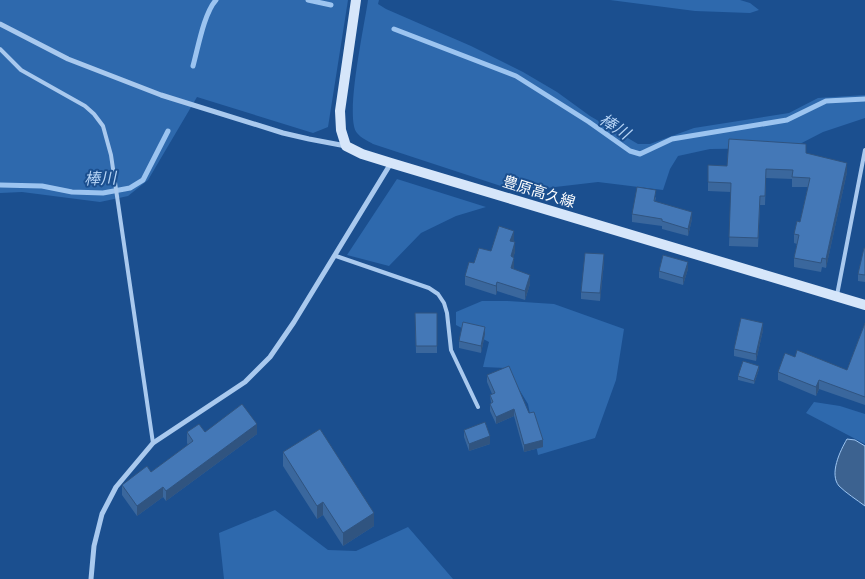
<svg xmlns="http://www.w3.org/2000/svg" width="865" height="579" viewBox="0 0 865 579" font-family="Overpass,'Noto Sans JP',sans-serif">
<rect width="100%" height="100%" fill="#1b4f8f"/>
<!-- green -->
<path fill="#2e69ad" d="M 0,0 L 348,0 L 328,127 L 313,133 L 197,97 L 148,180 L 128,196 L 100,202 L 22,192 L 0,193 Z
M 368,0 L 379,0 L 378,4 L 386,9 L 471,46 L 523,72 L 557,92 L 590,116 L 638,144 L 650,144 L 694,128 L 789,113 L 818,98 L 865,95 L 865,118 L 823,132 L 792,148 L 710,149 L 678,156 L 670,169 L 663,190 L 598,182 L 538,189 L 522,193 L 373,144 C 368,141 361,138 357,133 C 344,118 365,23 368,0 Z
M 610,0 L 740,0 L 750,3 L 759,10 L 750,13 L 695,11 Z
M 397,179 L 486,207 L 456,216 L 421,233 L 389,266 L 347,255 Z
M 482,301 L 508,301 L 554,304 L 624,329 L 616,380 L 595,438 L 538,455 L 528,404 L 506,368 L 483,367 L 489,342 L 456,325 L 456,312 Z
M 814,402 L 840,406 L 865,414 L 865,444 L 806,413 Z
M 275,510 L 328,550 L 356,551 L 408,527 L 453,579 L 224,579 L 219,533 Z"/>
<!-- water -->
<path fill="#3c6290" stroke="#9cc4f0" d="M 847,439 L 855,440 L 865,446 L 865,506 C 857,500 846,493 839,486 C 829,474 840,451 847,439 Z"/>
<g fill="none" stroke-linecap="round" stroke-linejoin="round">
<!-- stream -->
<path stroke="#9cc4f0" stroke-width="5" d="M 308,0 L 331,5
M 394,29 L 516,76 L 589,122 L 630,151 L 640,154 L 672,139 L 787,120 L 826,101 L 865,99
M 193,66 C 198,48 204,13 216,0
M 0,185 L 42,186 L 72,192 L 103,193 L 130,188 L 143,180 L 168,131"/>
<!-- service -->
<path stroke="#a9c9ee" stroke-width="4" d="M 0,49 L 21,70 L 85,106 L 94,114 L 103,126 L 111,155 L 153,443
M 336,256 L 429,288 L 438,294 L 444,303 L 447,313 L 451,350 L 478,407
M 837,295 L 865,150"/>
<!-- minor -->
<path stroke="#a9c9ee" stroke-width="5" d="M 0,24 L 68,59 L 161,95 L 283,133 L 309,139 L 346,146
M 91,579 L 94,546 L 102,514 L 116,487 L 153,443 L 245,382 L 270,357 L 294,322 L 391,163"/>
<!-- secondary -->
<path stroke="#d6e6fa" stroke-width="10" d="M 356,0 L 340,111 L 341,130 L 346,146 L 362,154 L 391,163 L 865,305"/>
</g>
<!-- wall -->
<path fill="#3a679d" d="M 806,154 L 847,172 L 826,268 L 822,267 L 821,272 L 794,267 L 794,258 L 797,244 L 794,243 L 794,234 L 800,222 L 808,187 L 792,187 L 792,179 L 766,178 L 765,205 L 760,205 L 758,247 L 729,246 L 731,192 L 708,191 L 708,165 L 727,166 Z
M 656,197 L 655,202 L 692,219 L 688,236 L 662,229 L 662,226 L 632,222 L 632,214 Z
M 514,240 L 513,242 L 515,252 L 513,257 L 514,267 L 514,269 L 530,284 L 525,300 L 497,291 L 496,295 L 465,285 L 465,276 L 491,251 Z
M 865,248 L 865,282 L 858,281 L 858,274 Z
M 604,262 L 600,301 L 581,299 L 581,292 Z
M 688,269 L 683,285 L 659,278 L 659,271 Z
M 415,313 L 437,313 L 437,353 L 416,353 Z
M 865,323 L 865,405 L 819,389 L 816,396 L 778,380 L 778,372 L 795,357 L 847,370 Z
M 763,330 L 756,361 L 734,356 L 734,349 Z
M 485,334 L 481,353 L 459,348 L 459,341 Z
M 759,369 L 754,384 L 738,380 L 738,376 Z
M 487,375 L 543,447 L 524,452 L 514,416 L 496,424 L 490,411 L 490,404 L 491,403 L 490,395 L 492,394 L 487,382 Z
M 464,430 L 490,444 L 469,451 L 464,437 Z
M 187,432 L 257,434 L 166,501 L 163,497 L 137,516 L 122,495 L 122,485 L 151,472 L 188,445 L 187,443 Z
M 283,452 L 374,526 L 343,546 L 323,515 L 317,519 L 283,466 Z"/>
<!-- shaded-wall -->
<path fill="#305480" d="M 847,163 L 847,172 L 826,268 L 826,259 Z
M 692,212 L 692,219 L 688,236 L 688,229 Z
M 514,231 L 514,240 L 510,250 L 510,241 Z
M 515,242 L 515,252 L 511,266 L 511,256 Z
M 604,254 L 604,262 L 600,301 L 600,293 Z
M 514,258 L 514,267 L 511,278 L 511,268 Z
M 688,262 L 688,269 L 683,285 L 683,278 Z
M 530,275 L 530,284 L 525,300 L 525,291 Z
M 497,282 L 497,291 L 496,295 L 496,286 Z
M 763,323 L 763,330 L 756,361 L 756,354 Z
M 485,327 L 485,334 L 481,353 L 481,346 Z
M 759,366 L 759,369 L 754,384 L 754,381 Z
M 819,380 L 819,389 L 816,396 L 816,387 Z
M 514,409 L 514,416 L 496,424 L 496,417 Z
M 257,424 L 257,434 L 166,501 L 166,491 Z
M 490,436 L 490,444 L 469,451 L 469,444 Z
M 543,440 L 543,447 L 524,452 L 524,445 Z
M 163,487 L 163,497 L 137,516 L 137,506 Z
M 323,502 L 323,515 L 317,519 L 317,506 Z
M 374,513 L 374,526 L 343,546 L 343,533 Z"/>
<!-- building -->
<path fill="#4478b7" stroke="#305480" d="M 729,139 L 806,144 L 806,153 L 847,163 L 826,259 L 822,258 L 821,263 L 794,258 L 799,235 L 794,234 L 797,221 L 800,222 L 810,178 L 792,177 L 793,170 L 766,169 L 765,196 L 760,196 L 758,238 L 729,237 L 731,183 L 708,182 L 708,165 L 727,166 Z
M 637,187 L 656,190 L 654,201 L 692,212 L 688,229 L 662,221 L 662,219 L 632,214 Z
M 499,226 L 514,231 L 510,241 L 515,242 L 511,256 L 514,258 L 511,268 L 530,275 L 525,291 L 497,282 L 496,286 L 465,276 L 469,262 L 474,263 L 479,248 L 491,251 Z
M 864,248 L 865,248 L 865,275 L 858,274 Z
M 585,253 L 604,254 L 600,293 L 581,292 Z
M 663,255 L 688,262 L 683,278 L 659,271 Z
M 415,313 L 437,313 L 437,346 L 416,346 Z
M 741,318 L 763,323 L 756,354 L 734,349 Z
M 463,322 L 485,327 L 481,346 L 459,341 Z
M 865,323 L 865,397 L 819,380 L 816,387 L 778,372 L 785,353 L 795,357 L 797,350 L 847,370 Z
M 743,361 L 759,366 L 754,381 L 738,376 Z
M 509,366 L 529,413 L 534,412 L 543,440 L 524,445 L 514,409 L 496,417 L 490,404 L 493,402 L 490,395 L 495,393 L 487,375 Z
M 242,404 L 257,424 L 166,491 L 163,487 L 137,506 L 122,485 L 147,466 L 151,472 L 193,441 L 187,432 L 199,424 L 205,432 Z
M 485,422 L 490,436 L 469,444 L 464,430 Z
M 320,429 L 374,513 L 343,533 L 323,502 L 317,506 L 283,452 Z"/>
<g text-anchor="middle" stroke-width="4" stroke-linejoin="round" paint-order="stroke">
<!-- street labels -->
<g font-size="15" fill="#fff" stroke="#1b4f8f">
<text transform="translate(539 192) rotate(17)" y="5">豊原高久線</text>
</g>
<!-- water labels -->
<g font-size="16" font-style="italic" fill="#b5d3f5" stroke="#1b4f8f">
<text transform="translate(615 126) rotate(33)" y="6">棒川</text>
<text transform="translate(100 178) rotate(-2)" y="6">棒川</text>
</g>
</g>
</svg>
